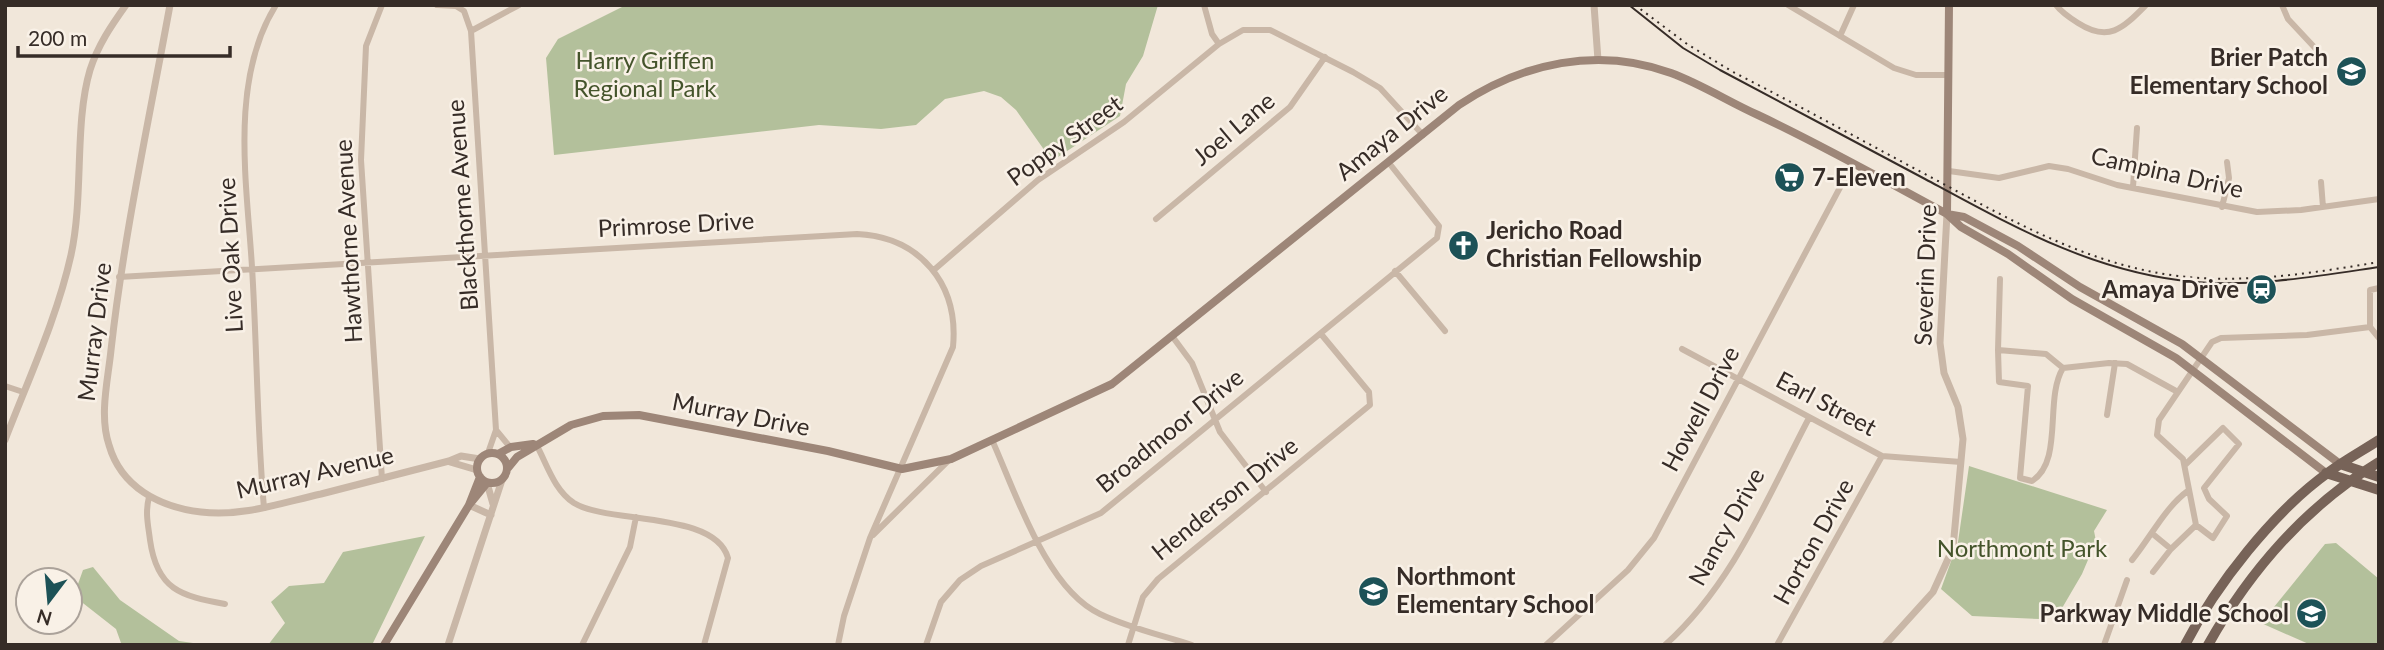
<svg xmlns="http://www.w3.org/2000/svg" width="2384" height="650" viewBox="0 0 2384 650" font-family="Lato,sans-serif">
<rect width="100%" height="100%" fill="#f1e7da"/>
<!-- green -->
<path fill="#b3c09b" d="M 626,5 L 1158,5 L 1143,56 L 1126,84 L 1120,116 L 1052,161 L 1016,110 L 1001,97 L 984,91 L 945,99 L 916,125 L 881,129 L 819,125 L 554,155 L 546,58 L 558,39 Z
M 1969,466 L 2107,510 L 2094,531 L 2096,541 L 2082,574 L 2058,615 L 2040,619 L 1972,616 L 1941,589 L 1958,542 Z
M 425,536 L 372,645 L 268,645 L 285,623 L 271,602 L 289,586 L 324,583 L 343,552 Z
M 2336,543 L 2379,579 L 2379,645 L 2311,645 L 2261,623 L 2325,544 Z
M 93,567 L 120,600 L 179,641 L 207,645 L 121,643 L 116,629 L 79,600 L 78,584 L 83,570 Z"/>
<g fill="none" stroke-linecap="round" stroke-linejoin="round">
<!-- minor -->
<path stroke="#c9b7a7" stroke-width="6" d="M 382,5 L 366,46 L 361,160 L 382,479
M 437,5 L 456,6 L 464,11 L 471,31 L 496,430
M 1204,5 L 1212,34 L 1219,44
M 1788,5 L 1894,68 L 1916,75 L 1948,75
M 2056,5 C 2062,13 2070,18 2078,23 C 2109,43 2123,28 2146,5
M 2282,5 L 2288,19 L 2316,49
M 471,31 L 519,5
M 1840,36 L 1854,5
M 1949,171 L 1999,178 L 2049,166 L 2068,169 L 2117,185 L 2257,212 L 2301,210 L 2379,199
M 2321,182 L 2323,207
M 2133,187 L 2137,128
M 2222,207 L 2229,178 L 2227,162
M 1156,219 L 1290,107 L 1325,57
M 935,269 L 1038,180 L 1124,122 L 1219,44 L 1243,30 L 1270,30 L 1353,72 L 1380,88 L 1423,135
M 1395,271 L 1445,331
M 119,277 L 857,234 C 920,237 959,284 953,347 L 870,538 L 844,616 L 838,645
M 2000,279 L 1998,350 L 2046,354 L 2063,368 L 2109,363 L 2127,364 L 2176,391
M 2370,327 L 2370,290 L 2379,288
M 1172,336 L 1192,363 L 1220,432 L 1266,492
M 1682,349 L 1882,456 L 1961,462
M 1998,350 L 1999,382 L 2028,386 L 2020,478 L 2032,481 C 2064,461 2044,399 2063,368
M 5,386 L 23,392
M 2107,415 L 2115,363
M 992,440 C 1016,493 1046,589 1100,614 C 1129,628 1161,635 1192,645
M 536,444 C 547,464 554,490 574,503 C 608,524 715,511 728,558 L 704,645
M 488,453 L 496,430 L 510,447
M 2185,465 L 2223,428 L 2239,444 L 2204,488 L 2209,499 L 2227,516 L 2213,538 L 2196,525 L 2183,459 L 2157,435 L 2159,420 L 2212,342 L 2221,338 L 2307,335 L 2370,327 L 2379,338
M 149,497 C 145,513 148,524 150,540 C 157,590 181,596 225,604
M 264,508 C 257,428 257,347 252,267 C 247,184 229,80 276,5
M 873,535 L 950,459
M 2171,549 L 2196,525
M 2132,560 C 2151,537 2165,507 2189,490
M 2153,572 L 2171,549 L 2154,535
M 582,645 L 630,547 L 636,517
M 926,645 L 941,602 L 960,580 L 981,566 L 1101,513 L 1437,238 L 1439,226 L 1389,163
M 1128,645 L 1143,597 L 1158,579 L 1370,405 L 1369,392 L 1321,334
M 1546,645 L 1628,570 L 1654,538 L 1853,163
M 1665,645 C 1733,584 1767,498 1809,418
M 1777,645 L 1882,456
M 2104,645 L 2127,580"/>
<!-- tertiary -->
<path stroke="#c9b7a7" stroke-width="7" d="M 170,5 C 149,120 124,234 111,350 C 108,380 99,415 109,445 C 121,487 159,507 201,512 C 242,517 281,503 321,494 C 364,483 406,472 449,461 L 461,456 L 480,459
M 1594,5 L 1598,60
M 5,440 C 28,380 57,318 71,255 C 84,196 74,124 90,70 C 98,45 111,26 126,5
M 450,462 L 477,470
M 487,483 L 493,504
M 469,505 L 491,515
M 448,645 L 502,480
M 1885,645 L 1933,592 L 1953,548 L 1963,439 L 1958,407 L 1944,373 L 1940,343 L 1947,214"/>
<!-- secondary -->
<path stroke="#9d8678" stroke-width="8" d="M 1947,214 L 1964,217 L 2018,246 L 2080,287 L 2182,344 L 2340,464
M 1947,214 L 1949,5
M477 468a15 15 0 1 1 30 0a15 15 0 1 1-30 0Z
M 498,454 L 511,447 L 533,444
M 508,468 L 517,457 L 571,425 L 603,416 L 639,415 L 828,451 L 902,469 L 951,459 L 1112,384 L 1459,105 C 1522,63 1598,46 1671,73 C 1701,84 1729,102 1758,115 C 1822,145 1884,180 1947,214 L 1961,227 L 2008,254 L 2072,299 L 2176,358 L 2326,473
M 469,505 L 487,483
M 384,645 L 469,505 L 480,477"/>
<!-- primary -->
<path stroke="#776358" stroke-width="10" d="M 2340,464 L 2379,477
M 2326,473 L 2379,490
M 2185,645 C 2216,585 2274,511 2329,472 C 2345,460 2362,451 2379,440
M 2208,645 C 2249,572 2306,506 2379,462"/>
<!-- tram -->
<path stroke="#362c27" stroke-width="2" d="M 1629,5 L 1683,48 L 1720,70 C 1788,106 1857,143 1925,179 C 2012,226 2094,273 2195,282 C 2256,287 2318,276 2379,267"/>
<!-- rail -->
<path stroke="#362c27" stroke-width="2" stroke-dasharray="2 5" stroke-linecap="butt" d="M 1635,5 L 1687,44 L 1733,72 C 1802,107 1870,145 1938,181 C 2016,223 2090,265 2178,276 C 2246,284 2313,273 2379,262"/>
</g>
<!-- icons -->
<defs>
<symbol id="school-disc" viewBox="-11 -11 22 22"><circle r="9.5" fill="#1d5257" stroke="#f9f1e7"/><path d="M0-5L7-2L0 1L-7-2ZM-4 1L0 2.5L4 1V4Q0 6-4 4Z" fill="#fff"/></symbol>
<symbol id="supermarket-disc" viewBox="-11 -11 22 22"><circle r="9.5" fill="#1d5257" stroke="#f9f1e7"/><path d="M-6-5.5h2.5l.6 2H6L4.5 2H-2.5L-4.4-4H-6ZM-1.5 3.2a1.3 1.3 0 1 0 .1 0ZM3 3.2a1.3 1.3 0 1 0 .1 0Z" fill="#fff"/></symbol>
<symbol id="church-disc" viewBox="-11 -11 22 22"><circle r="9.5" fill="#1d5257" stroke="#f9f1e7"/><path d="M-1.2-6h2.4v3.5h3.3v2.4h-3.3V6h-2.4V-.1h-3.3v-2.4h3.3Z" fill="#fff"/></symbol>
<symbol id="station-disc" viewBox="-11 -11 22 22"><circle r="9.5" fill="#1d5257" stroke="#f9f1e7"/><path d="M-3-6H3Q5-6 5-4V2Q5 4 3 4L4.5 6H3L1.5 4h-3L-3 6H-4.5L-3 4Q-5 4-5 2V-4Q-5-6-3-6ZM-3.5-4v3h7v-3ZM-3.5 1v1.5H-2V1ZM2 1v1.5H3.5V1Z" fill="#fff"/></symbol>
</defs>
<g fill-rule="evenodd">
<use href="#school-disc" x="2334" y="54" width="35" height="35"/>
<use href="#supermarket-disc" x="1772" y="160" width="35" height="35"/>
<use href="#church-disc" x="1446" y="228" width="35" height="35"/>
<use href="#station-disc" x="2244" y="272" width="35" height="35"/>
<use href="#school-disc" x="1356" y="574" width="35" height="35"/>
<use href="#school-disc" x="2294" y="596" width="35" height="35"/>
</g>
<g text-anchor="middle" stroke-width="5" stroke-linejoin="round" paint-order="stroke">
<!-- poi labels -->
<g font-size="24" font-weight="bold" fill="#362c27" stroke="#f9f1e7" text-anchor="end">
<text x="2328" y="66">Brier Patch<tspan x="2328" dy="28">Elementary School</tspan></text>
<text x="1812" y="186" text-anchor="start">7-Eleven</text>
<text x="1486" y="239" text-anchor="start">Jericho Road<tspan x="1486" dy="28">Christian Fellowship</tspan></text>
<text x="2239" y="298">Amaya Drive</text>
<text x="1396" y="585" text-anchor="start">Northmont<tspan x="1396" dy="28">Elementary School</tspan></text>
<text x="2289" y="622">Parkway Middle School</text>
</g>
<!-- park labels -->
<g font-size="24" fill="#44542b" stroke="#f9f1e7">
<text x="645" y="69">Harry Griffen<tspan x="645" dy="28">Regional Park</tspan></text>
<text x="2022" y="557">Northmont Park</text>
</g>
<!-- street labels -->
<g font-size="24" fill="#362c27" stroke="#f9f1e7">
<text transform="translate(1234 129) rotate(-40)" y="8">Joel Lane</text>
<text transform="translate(1392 133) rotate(-39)" y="8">Amaya Drive</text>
<text transform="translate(1065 141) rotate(-36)" y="8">Poppy Street</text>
<text transform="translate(2167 173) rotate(13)" y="8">Campina Drive</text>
<text transform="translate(463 205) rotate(-94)" y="8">Blackthorne Avenue</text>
<text transform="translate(676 225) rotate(-3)" y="8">Primrose Drive</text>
<text transform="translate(349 241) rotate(-93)" y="8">Hawthorne Avenue</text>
<text transform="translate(231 255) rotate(-93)" y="8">Live Oak Drive</text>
<text transform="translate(1926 275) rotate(-88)" y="8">Severin Drive</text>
<text transform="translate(95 332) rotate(-83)" y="8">Murray Drive</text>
<text transform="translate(1826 404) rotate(28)" y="8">Earl Street</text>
<text transform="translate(1701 409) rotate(-62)" y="8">Howell Drive</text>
<text transform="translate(741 415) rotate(11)" y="8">Murray Drive</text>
<text transform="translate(1170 431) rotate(-39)" y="8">Broadmoor Drive</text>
<text transform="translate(315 473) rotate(-13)" y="8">Murray Avenue</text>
<text transform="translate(1225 499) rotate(-39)" y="8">Henderson Drive</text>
<text transform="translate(1727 527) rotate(-61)" y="8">Nancy Drive</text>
<text transform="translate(1814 542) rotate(-61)" y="8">Horton Drive</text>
</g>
</g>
<!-- border -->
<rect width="2384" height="650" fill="none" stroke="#362c27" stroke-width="14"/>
<!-- north arrow -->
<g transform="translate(49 601) rotate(196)"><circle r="33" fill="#f9f1e7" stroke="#aba29a" stroke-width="2"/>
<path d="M0-5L12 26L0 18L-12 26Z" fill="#1d5257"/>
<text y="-10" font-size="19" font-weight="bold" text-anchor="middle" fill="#362c27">N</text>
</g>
<!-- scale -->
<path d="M18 46v10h212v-10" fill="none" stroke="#362c27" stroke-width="3.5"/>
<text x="28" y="46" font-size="21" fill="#362c27" stroke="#f9f1e7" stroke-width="5" paint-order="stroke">200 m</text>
</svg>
